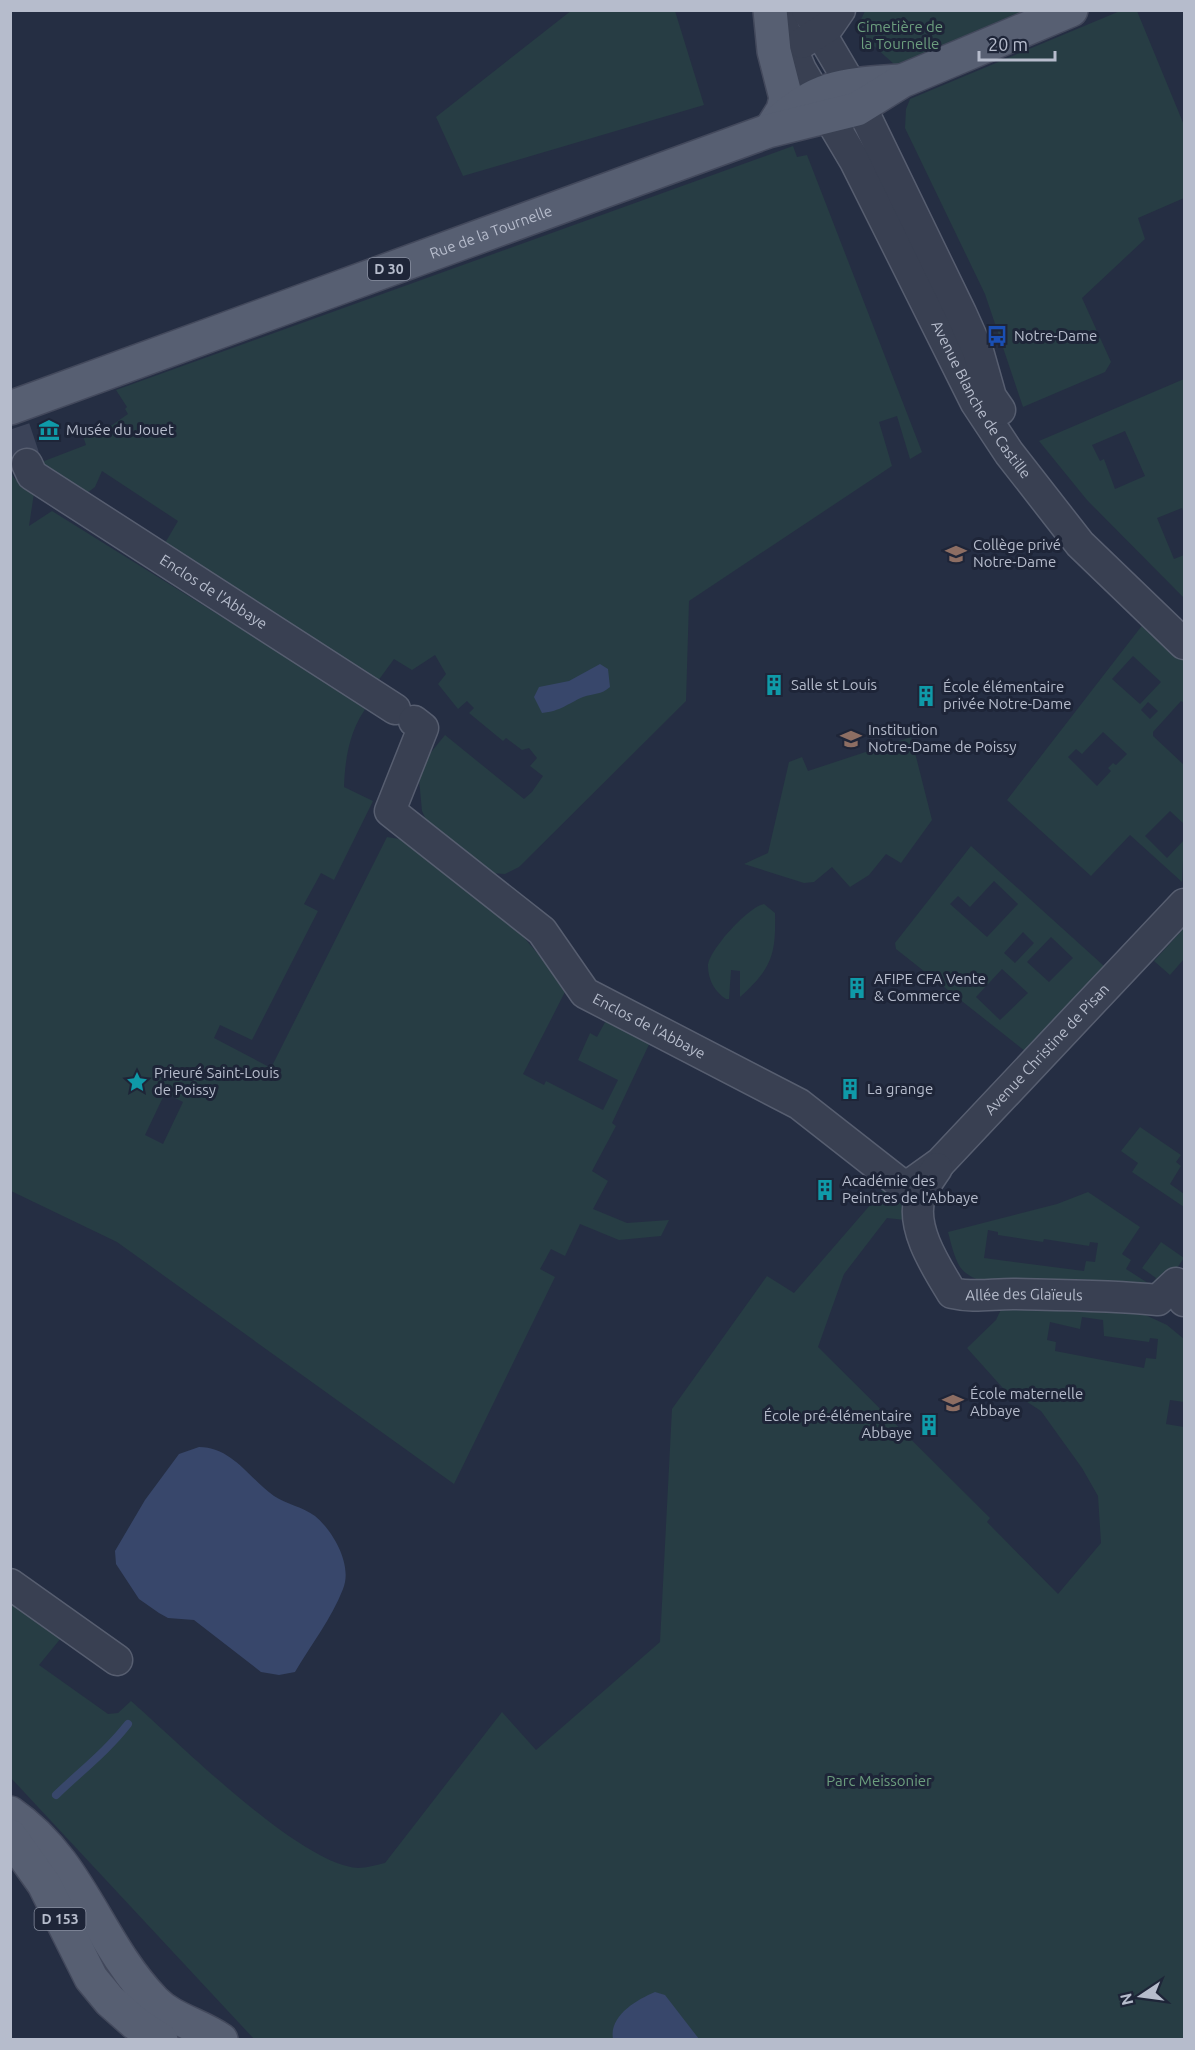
<svg xmlns="http://www.w3.org/2000/svg" width="1195" height="2050" viewBox="0 0 1195 2050" font-family="Ubuntu,sans-serif">
<rect width="100%" height="100%" fill="#252e43"/>
<!-- green -->
<path fill="#273d44" fill-rule="evenodd" d="M 572,10 L 675,11 L 704,105 L 463,176 L 436,117 Z
M 865,11 L 1029,11 L 895,65 L 856,30 Z
M 1120,11 L 1137,11 L 1184,125 L 1184,198 L 1138,218 L 1145,239 L 1082,298 L 1111,362 L 1105,372 L 1023,407 L 985,294 L 905,128 L 906,109 L 910,99 Z
M 793,146 L 797,157 L 807,155 L 922,452 L 910,459 L 897,416 L 879,422 L 892,466 L 689,601 L 686,701 L 519,867 L 505,874 L 489,873 L 428,824 L 422,811 L 419,779 L 428,756 L 445,735 L 524,799 L 532,792 L 543,776 L 530,766 L 537,758 L 529,748 L 522,750 L 506,738 L 503,741 L 469,713 L 474,708 L 467,701 L 458,709 L 438,684 L 446,674 L 435,655 L 412,670 L 394,659 L 375,685 L 165,543 L 178,521 L 102,471 L 95,487 L 79,499 L 39,463 L 86,445 L 82,433 L 90,428 L 92,431 L 95,429 L 99,434 L 128,414 L 125,409 L 127,407 L 116,390 Z
M 1184,379 L 1184,514 L 1182,508 L 1157,518 L 1174,559 L 1184,555 L 1184,598 L 1087,500 L 1039,441 ZM 1125,431 L 1145,476 L 1115,489 L 1104,459 L 1100,461 L 1092,445 Z
M 10,470 L 14,478 L 34,493 L 29,526 L 52,511 L 251,635 L 369,704 C 350,728 345,757 344,787 L 373,801 L 334,880 L 321,873 L 304,904 L 318,911 L 252,1040 L 220,1025 L 214,1038 L 271,1068 L 387,837 L 406,840 L 504,914 L 567,988 L 523,1074 L 544,1085 L 546,1081 L 603,1110 L 618,1080 L 578,1060 L 590,1033 L 597,1037 L 609,1015 L 653,1036 L 612,1123 L 616,1126 L 592,1171 L 608,1181 L 593,1209 L 627,1223 L 669,1220 L 661,1236 L 619,1240 L 580,1224 L 565,1256 L 551,1249 L 540,1269 L 555,1277 L 454,1484 L 117,1242 L 11,1191 ZM 165,1093 L 183,1102 L 163,1144 L 145,1135 Z
M 1144,623 L 1184,661 L 1184,703 L 1181,701 L 1153,732 L 1153,736 L 1184,765 L 1184,824 L 1170,811 L 1145,836 L 1167,858 L 1184,840 L 1182,882 L 1130,835 L 1091,876 L 1007,800 ZM 1133,656 L 1161,682 L 1140,704 L 1112,679 ZM 1148,702 L 1158,711 L 1150,719 L 1141,710 ZM 1103,732 L 1127,754 L 1116,765 L 1113,763 L 1108,768 L 1111,771 L 1097,786 L 1068,757 L 1076,749 L 1082,754 Z
M 911,737 L 932,820 L 901,863 L 886,854 L 869,875 L 850,887 L 832,867 L 814,882 L 804,883 L 744,864 L 768,853 L 789,762 L 802,757 L 808,771 Z
M 971,846 L 1104,966 L 1025,1051 L 896,949 L 895,943 ZM 994,881 L 1018,904 L 987,937 L 950,904 L 958,896 L 970,907 ZM 1023,932 L 1034,943 L 1015,963 L 1004,953 ZM 1051,937 L 1073,958 L 1049,982 L 1027,962 ZM 1002,969 L 1028,993 L 1000,1020 L 976,997 Z
M 764,904 L 775,913 C 776,955 772,968 740,997 L 740,971 L 731,970 L 729,999 L 726,999 C 715,992 708,980 708,966 C 709,950 748,907 764,904 Z
M 1184,928 L 1184,959 L 1170,975 L 1154,961 Z
M 1140,1127 L 1181,1155 L 1176,1162 L 1181,1166 L 1170,1184 L 1184,1194 L 1184,1207 L 1132,1172 L 1138,1163 L 1121,1151 Z
M 884,1189 L 901,1203 L 905,1220 L 887,1218 L 844,1274 L 818,1347 L 990,1518 L 987,1522 L 1058,1594 L 1101,1543 L 1098,1496 L 1082,1468 L 1041,1411 L 1018,1396 L 1010,1396 L 967,1348 L 996,1320 L 1004,1303 L 1139,1312 L 1167,1325 L 1184,1339 L 1184,1402 L 1170,1400 L 1166,1424 L 1184,1427 L 1184,2039 L 254,2039 L 11,1778 L 11,1602 L 61,1638 L 39,1665 L 108,1714 L 118,1713 L 131,1701 C 177,1741 300,1865 358,1868 C 366,1868 376,1865 385,1863 L 502,1712 L 536,1750 L 660,1642 L 672,1409 L 767,1276 L 794,1293 ZM 1082,1317 L 1103,1320 L 1104,1336 L 1149,1342 L 1150,1338 L 1158,1339 L 1156,1359 L 1146,1358 L 1144,1368 L 1055,1351 L 1056,1342 L 1047,1340 L 1050,1322 L 1080,1329 Z
M 1088,1192 L 1140,1227 L 1122,1254 L 1131,1260 L 1126,1269 L 1151,1285 L 1156,1278 L 1142,1268 L 1161,1242 L 1184,1258 C 1153,1303 1144,1288 1098,1287 L 1092,1280 L 1085,1280 L 1081,1287 C 1052,1288 978,1293 960,1267 C 954,1257 951,1243 948,1232 L 1057,1204 ZM 988,1230 L 998,1232 L 998,1235 L 1043,1242 L 1044,1239 L 1089,1246 L 1090,1242 L 1098,1243 L 1095,1262 L 1086,1261 L 1084,1271 L 984,1258 Z"/>
<!-- water -->
<path fill="#38476b" d="M 600,664 L 608,669 L 610,687 C 601,695 594,693 583,697 C 567,704 561,711 542,713 L 534,697 L 539,687 L 569,681 Z
M 199,1447 C 232,1447 250,1479 274,1496 C 286,1504 303,1507 315,1516 C 333,1531 353,1565 343,1589 C 332,1618 310,1646 295,1672 L 279,1675 L 261,1672 L 194,1620 L 168,1618 L 159,1613 L 139,1599 L 116,1564 L 115,1551 L 145,1500 L 179,1454 Z
M 655,1992 L 665,1995 L 699,2039 L 613,2039 C 609,2016 636,2000 655,1992 Z"/>
<g fill="none" stroke-linecap="round" stroke-linejoin="round">
<!-- stream -->
<path stroke="#38476b" stroke-width="8" d="M 56,1795 C 81,1771 107,1751 128,1724"/>
<!-- minor-tunnel -->
<path stroke="#3b4358" stroke-width="30" stroke-dasharray="30 15" stroke-linecap="butt" d="M 15,428 L 27,464"/>
<defs>
<g id="minor">
<path id="s1" d="M 776,10 L 801,70 L 855,161 L 976,403 L 1009,453 L 1080,544 L 1184,644"/>
<path d="M 807,10 L 847,78 L 961,313 L 978,351 L 991,397 L 1000,410"/>
<path d="M 802,43 L 829,26 L 840,10"/>
<path id="s2" d="M 27,464 L 32,475 L 395,709"/>
<path id="s3" d="M 414,721 L 423,728 L 390,811 L 542,931 L 585,993 L 799,1104 L 901,1184 L 912,1183 L 940,1163 L 1184,904"/>
<path id="s4" d="M 937,1168 C 931,1177 923,1187 920,1197 C 910,1228 937,1268 952,1293 C 973,1298 991,1294 1013,1294 C 1061,1295 1109,1295 1158,1300 L 1176,1283 L 1184,1301"/>
<path d="M 10,1584 L 117,1660"/>
</g>
<g id="major">
<path d="M 770,10 L 774,51 L 786,98 L 783,110 L 773,126"/>
<path d="M 775,125 C 818,85 844,85 900,81"/>
<path id="s5" d="M 10,408 L 768,131 L 857,109 L 902,81 L 1071,10"/>
<path d="M 10,1813 C 81,1862 97,1942 154,2001 C 172,2020 200,2025 221,2040"/>
<path d="M 10,1836 L 44,1884 L 91,1978 L 110,2001 L 135,2023 L 161,2040"/>
</g>
</defs>
<!-- minor casing -->
<use href="#minor" stroke="#575e70" stroke-width="33"/>
<!-- major casing -->
<use href="#major" stroke="#43495c" stroke-width="36"/>
<!-- minor -->
<use href="#minor" stroke="#394052" stroke-width="30"/>
<!-- major -->
<use href="#major" stroke="#575f72" stroke-width="33"/>
</g>
<!-- icons -->
<defs>
<symbol id="bus-bare" viewBox="-9 -9 18 18"><path d="M-5-6H5V4H4V6H2V4H-2V6H-4V4H-5ZM-3.5-4V0h7V-4ZM-3.5 1.2v1.5H-2V1.2ZM2 1.2v1.5H3.5V1.2Z" fill="#1a4fb4" stroke="#1e2538" stroke-width="2.5" paint-order="stroke"/></symbol>
<symbol id="museum-bare" viewBox="-9 -9 18 18"><path d="M0-6L6-3V-2H-6V-3ZM-5-1h2V3h-2ZM-1-1h2V3h-2ZM3-1h2V3H3ZM-6 4H6V6H-6Z" fill="#0f9aa8" stroke="#1e2538" stroke-width="2.5" paint-order="stroke"/></symbol>
<symbol id="school-bare" viewBox="-9 -9 18 18"><path d="M0-5L7-2L0 1L-7-2ZM-4 1L0 2.5L4 1V4Q0 6-4 4Z" fill="#8d6e63" stroke="#1e2538" stroke-width="2.5" paint-order="stroke"/></symbol>
<symbol id="building-bare" viewBox="-9 -9 18 18"><path d="M-4-6H4V6H1V3H-1V6H-4ZM-2.5-4.3h1.7v1.8h-1.7ZM.8-4.3h1.7v1.8H.8ZM-2.5-1h1.7V.8h-1.7ZM.8-1h1.7V.8H.8Z" fill="#0f9aa8" stroke="#1e2538" stroke-width="2.5" paint-order="stroke"/></symbol>
<symbol id="sight-bare" viewBox="-9 -9 18 18"><path d="M0-6L1.8-2.2L6-1.7L2.9 1.2L3.7 5.4L0 3.3L-3.7 5.4L-2.9 1.2L-6-1.7L-1.8-2.2Z" fill="#0f9aa8" stroke="#1e2538" stroke-width="2.5" paint-order="stroke"/></symbol>
</defs>
<g fill-rule="evenodd">
<use href="#bus-bare" x="982" y="321" width="30" height="30"/>
<use href="#museum-bare" x="34" y="415" width="30" height="30"/>
<use href="#school-bare" x="941" y="539" width="30" height="30"/>
<use href="#building-bare" x="759" y="670" width="30" height="30"/>
<use href="#building-bare" x="911" y="681" width="30" height="30"/>
<use href="#school-bare" x="836" y="724" width="30" height="30"/>
<use href="#building-bare" x="842" y="973" width="30" height="30"/>
<use href="#sight-bare" x="122" y="1067" width="30" height="30"/>
<use href="#building-bare" x="835" y="1074" width="30" height="30"/>
<use href="#building-bare" x="810" y="1175" width="30" height="30"/>
<use href="#school-bare" x="938" y="1388" width="30" height="30"/>
<use href="#building-bare" x="914" y="1410" width="30" height="30"/>
</g>
<g text-anchor="middle" stroke-width="6" stroke-linejoin="round" paint-order="stroke">
<!-- shield labels -->
<g fill="#1e2538" stroke="#888fa0" stroke-width="1.5">
<rect x="368" y="258" width="42" height="22" rx="4.5"/>
<rect x="34.5" y="1908" width="51" height="22" rx="4.5"/>
</g>
<g font-size="14" font-weight="bold" fill="#b6bccc">
<text x="389" y="274">D 30</text>
<text x="60" y="1924">D 153</text>
</g>
<!-- park labels -->
<g font-size="15" fill="#6c9e7e" stroke="#1e2538">
<text x="900" y="32">Cimetière de<tspan x="900" dy="17">la Tournelle</tspan></text>
<text x="879" y="1786">Parc Meissonier</text>
</g>
<!-- street labels -->
<g font-size="15" fill="#b6bccc" stroke="#1e2538">
<text dy="5" stroke="none"><textPath href="#s5" startOffset="512">Rue de la Tournelle</textPath></text>
<text dy="5" stroke="none"><textPath href="#s1" startOffset="441">Avenue Blanche de Castille</textPath></text>
<text dy="5" stroke="none"><textPath href="#s2" startOffset="228">Enclos de l'Abbaye</textPath></text>
<text dy="5" stroke="none"><textPath href="#s3" startOffset="442">Enclos de l'Abbaye</textPath></text>
<text dy="5" stroke="none"><textPath href="#s3" startOffset="942">Avenue Christine de Pisan</textPath></text>
<text dy="5" stroke="none"><textPath href="#s4" startOffset="210">Allée des Glaïeuls</textPath></text>
</g>
<!-- poi labels -->
<g font-size="15" fill="#b6bccc" stroke="#1e2538" text-anchor="start">
<text x="1014" y="341">Notre-Dame</text>
<text x="66" y="435">Musée du Jouet</text>
<text x="973" y="550">Collège privé<tspan x="973" dy="17">Notre-Dame</tspan></text>
<text x="791" y="690">Salle st Louis</text>
<text x="943" y="692">École élémentaire<tspan x="943" dy="17">privée Notre-Dame</tspan></text>
<text x="868" y="735">Institution<tspan x="868" dy="17">Notre-Dame de Poissy</tspan></text>
<text x="874" y="984">AFIPE CFA Vente<tspan x="874" dy="17">&amp; Commerce</tspan></text>
<text x="154" y="1078">Prieuré Saint-Louis<tspan x="154" dy="17">de Poissy</tspan></text>
<text x="867" y="1094">La grange</text>
<text x="842" y="1186">Académie des<tspan x="842" dy="17">Peintres de l'Abbaye</tspan></text>
<text x="970" y="1399">École maternelle<tspan x="970" dy="17">Abbaye</tspan></text>
<text x="912" y="1421" text-anchor="end">École pré-élémentaire<tspan x="912" dy="17">Abbaye</tspan></text>
</g>
</g>
<!-- border -->
<rect width="1195" height="2050" fill="none" stroke="#b6bccc" stroke-width="24"/>
<!-- north arrow -->
<g transform="translate(1141 1996) rotate(257)" stroke="#1e2538" stroke-width="4.5" paint-order="stroke">
<path d="M0-4.5L10 22L0 15L-10 22Z" fill="#b6bccc"/>
<text y="-9" font-size="16" font-weight="bold" text-anchor="middle" fill="#b6bccc">N</text>
</g>
<!-- scale -->
<path d="M979 51v9h76v-9" fill="none" stroke="#b6bccc" stroke-width="3"/>
<text x="988" y="51" font-size="18" fill="#b6bccc" stroke="#1e2538" stroke-width="4.5" paint-order="stroke">20 m</text>
</svg>
